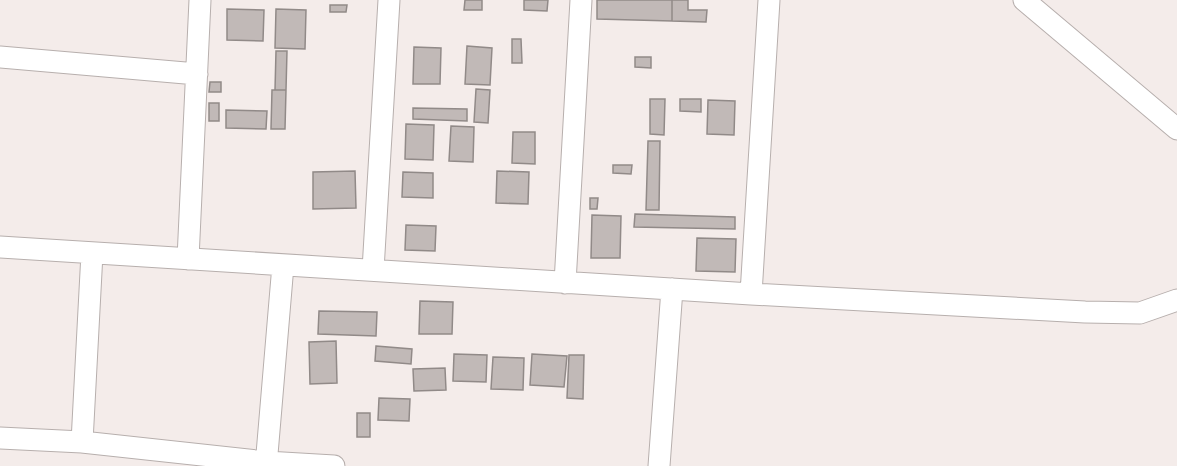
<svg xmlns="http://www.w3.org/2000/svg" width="1177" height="466" viewBox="0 0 1177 466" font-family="Rubik,sans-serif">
<rect width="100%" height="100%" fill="#f4ecea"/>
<!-- building -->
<path fill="#c1b9b7" stroke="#918a88" stroke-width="1.5" d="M 465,0 L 482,0 L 482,10 L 464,10 Z
M 524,0 L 548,0 L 547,11 L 524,10 Z
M 597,0 L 672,0 L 672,21 L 597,19 Z
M 672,0 L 688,0 L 688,10 L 707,10 L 706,22 L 672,21 Z
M 330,5 L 347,5 L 346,12 L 330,12 Z
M 227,9 L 264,10 L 263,41 L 227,40 Z
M 276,9 L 306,10 L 305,49 L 275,48 Z
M 512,39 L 521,39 L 522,63 L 512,63 Z
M 467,46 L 492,48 L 490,85 L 465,84 Z
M 414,47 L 441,48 L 440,84 L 413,84 Z
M 276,51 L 287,51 L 286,90 L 275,90 Z
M 635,57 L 651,57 L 651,68 L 635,67 Z
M 210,82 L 221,82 L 221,92 L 209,92 Z
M 476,89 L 490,90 L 488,123 L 474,122 Z
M 272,90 L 286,90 L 285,129 L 271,129 Z
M 650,99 L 665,99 L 664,135 L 650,134 Z
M 680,99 L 701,99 L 701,112 L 680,111 Z
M 708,100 L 735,101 L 734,135 L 707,134 Z
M 209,103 L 219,103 L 219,121 L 209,121 Z
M 413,108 L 467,109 L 467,121 L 413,119 Z
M 226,110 L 267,111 L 266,129 L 226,128 Z
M 406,124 L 434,125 L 433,160 L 405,159 Z
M 451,126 L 474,127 L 473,162 L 449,161 Z
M 513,132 L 535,132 L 535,164 L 512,163 Z
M 648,141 L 660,141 L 659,210 L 646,210 Z
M 613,165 L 632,165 L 631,174 L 613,173 Z
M 355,171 L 356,208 L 313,209 L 313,172 Z
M 497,171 L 529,172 L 528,204 L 496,203 Z
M 403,172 L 433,173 L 433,198 L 402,197 Z
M 590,198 L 598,198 L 597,209 L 590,209 Z
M 635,214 L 735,217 L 735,229 L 634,227 Z
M 592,215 L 621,216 L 620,258 L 591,258 Z
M 406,225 L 436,226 L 435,251 L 405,250 Z
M 697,238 L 736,239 L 735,272 L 696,271 Z
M 420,301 L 453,302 L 452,334 L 419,334 Z
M 319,311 L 377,312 L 376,336 L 318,334 Z
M 336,341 L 337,383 L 310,384 L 309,342 Z
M 376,346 L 412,349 L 411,364 L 375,361 Z
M 454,354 L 487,355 L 486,382 L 453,381 Z
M 532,354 L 567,356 L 564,387 L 530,385 Z
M 569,355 L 584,355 L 583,399 L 567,398 Z
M 493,357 L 524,358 L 523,390 L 491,389 Z
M 445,368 L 446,390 L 414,391 L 413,369 Z
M 379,398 L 410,399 L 409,421 L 378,420 Z
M 357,413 L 370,413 L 370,437 L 357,437 Z"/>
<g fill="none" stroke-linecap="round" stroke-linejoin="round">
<defs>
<path id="minor" d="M 1024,0 L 1177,129
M 0,57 L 197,74
M 0,247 L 751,294 L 1085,312 L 1140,313 L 1177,300
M 188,259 L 200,0
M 373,270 L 389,0
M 565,283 L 581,0
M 751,294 L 769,0
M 0,438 L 82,442 L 266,462 L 334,466
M 82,442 L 92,253
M 266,466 L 283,265
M 659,466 L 672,289"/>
</defs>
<!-- minor casing -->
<use href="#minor" stroke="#b7afad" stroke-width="23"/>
<!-- minor -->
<use href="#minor" stroke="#fff" stroke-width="21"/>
</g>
</svg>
